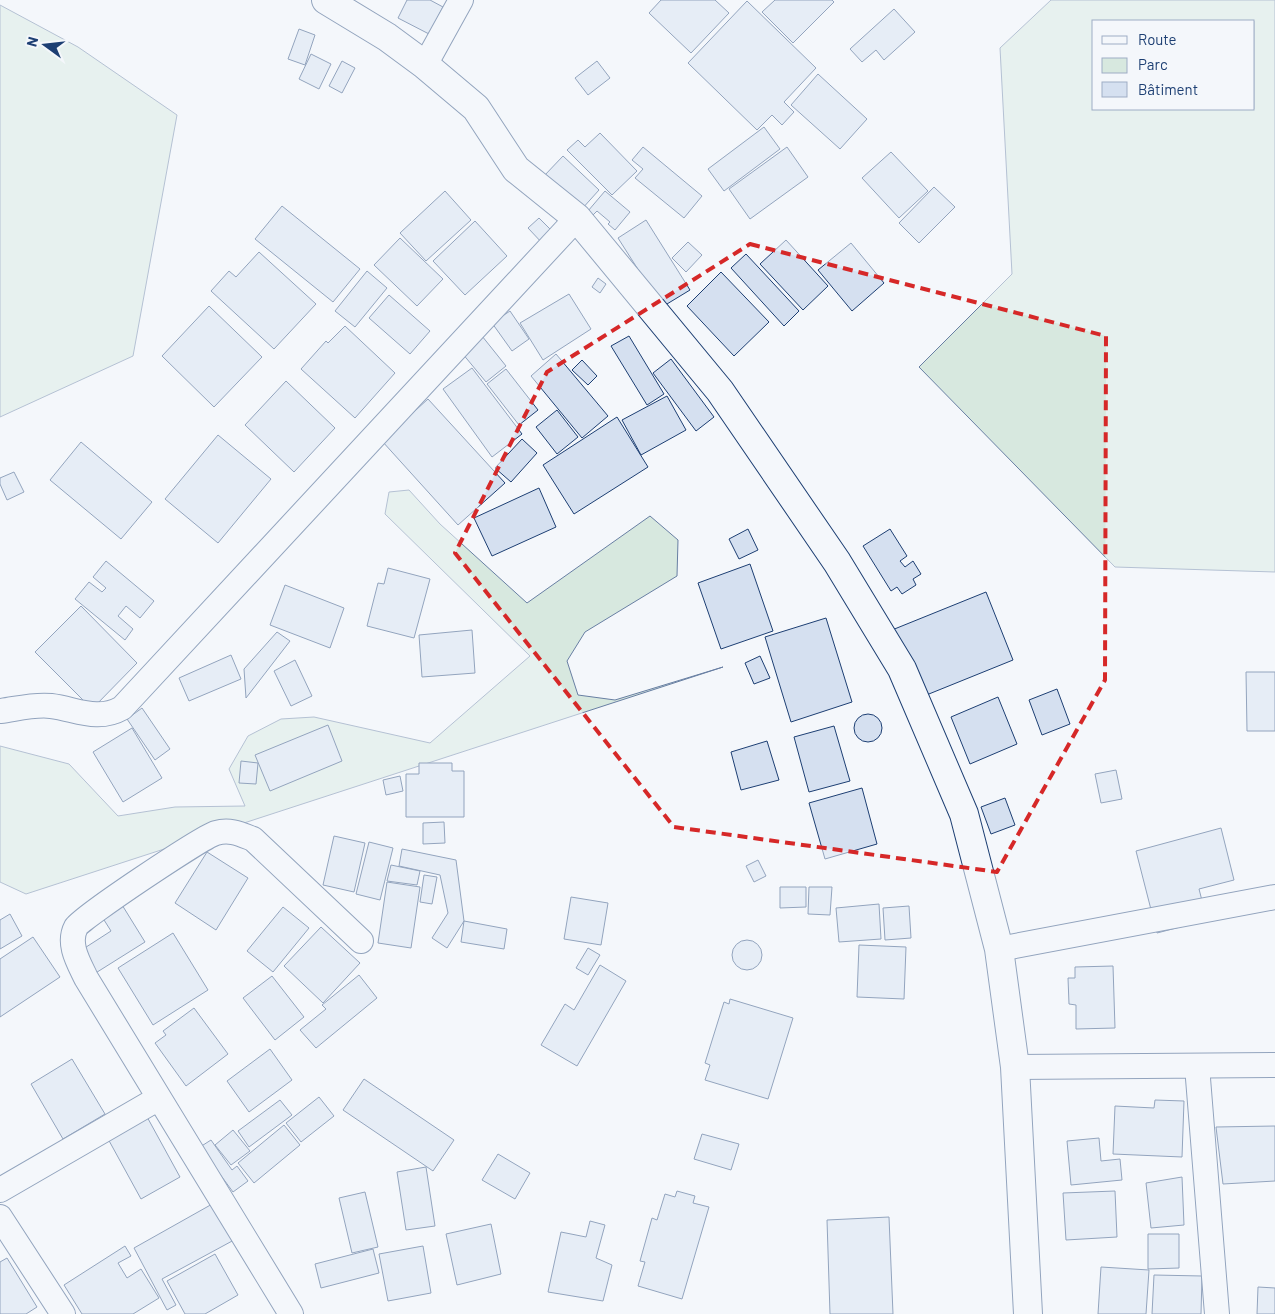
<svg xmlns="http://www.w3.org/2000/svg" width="1275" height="1314" viewBox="0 0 1275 1314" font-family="Barlow,sans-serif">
<rect width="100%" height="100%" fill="#f4f7fb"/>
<!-- green -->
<path fill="#d7e8df" stroke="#687fa3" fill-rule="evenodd" d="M 1051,0 L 1275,0 L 1275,572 L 1115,567 L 919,367 L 1012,274 L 1000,48 ZM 1094,21 L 1254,21 L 1254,109 L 1094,109 Z
M 0,5 L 78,47 L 177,115 L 133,356 L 0,417 Z
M 409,490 L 440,524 L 527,603 L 650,516 L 678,540 L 677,576 L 585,632 L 567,661 L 578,695 L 615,700 L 723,667 L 26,894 L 0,882 L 0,746 L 69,764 L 118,816 L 175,807 L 245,806 L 229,769 L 248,736 L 281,719 L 314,717 L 430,743 L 530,656 L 385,514 L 389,492 Z"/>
<!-- building -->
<path fill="#d5e0f0" stroke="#1d3f73" d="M 407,0 L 430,0 L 443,7 L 429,34 L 398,18 Z
M 661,0 L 715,0 L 729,13 L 691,53 L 649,13 Z
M 775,0 L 832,0 L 834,2 L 793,43 L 762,12 Z
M 747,1 L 816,68 L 784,102 L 794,112 L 782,125 L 772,115 L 757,130 L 688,63 Z
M 894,9 L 915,32 L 884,60 L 876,50 L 862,62 L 850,49 Z
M 299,29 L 315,35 L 305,65 L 288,59 Z
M 311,54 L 331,64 L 319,89 L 299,79 Z
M 342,61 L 355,68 L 342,93 L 329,86 Z
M 597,61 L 610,78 L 588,95 L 575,78 Z
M 818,74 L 867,119 L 840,149 L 791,105 Z
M 764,127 L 780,149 L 724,191 L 708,169 Z
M 600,133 L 637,171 L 612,195 L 567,150 L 578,140 L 585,147 Z
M 643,147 L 702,196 L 684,218 L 635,178 L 643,169 L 632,160 Z
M 787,147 L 808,177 L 750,219 L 729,189 Z
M 891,152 L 928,191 L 899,218 L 862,178 Z
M 563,156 L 599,190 L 581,210 L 544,176 Z
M 934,187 L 955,207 L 919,243 L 899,223 Z
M 445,191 L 471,220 L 426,261 L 400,233 Z
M 605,191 L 630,212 L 615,230 L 608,224 L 610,222 L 597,211 L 593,215 L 588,211 Z
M 282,206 L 360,269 L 333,302 L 255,239 Z
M 539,218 L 555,234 L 544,245 L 528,228 Z
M 646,220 L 690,290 L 662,307 L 618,238 Z
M 475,221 L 507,256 L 465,295 L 433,261 Z
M 400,238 L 443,279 L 417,306 L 374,265 Z
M 786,240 L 828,286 L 803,310 L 760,264 Z
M 688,242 L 702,255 L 686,272 L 672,258 Z
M 851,243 L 884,283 L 852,311 L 818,270 Z
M 259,252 L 316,304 L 274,349 L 211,291 L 229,271 L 236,277 Z
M 746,254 L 799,311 L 784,326 L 731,268 Z
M 367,271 L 387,288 L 355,327 L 335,311 Z
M 721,272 L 769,322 L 734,356 L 687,306 Z
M 598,278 L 606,284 L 600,293 L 592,287 Z
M 569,294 L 591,329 L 543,360 L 520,323 Z
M 389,295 L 430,331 L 410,354 L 369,318 Z
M 209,306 L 262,357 L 214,407 L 162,356 Z
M 510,311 L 529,339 L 512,351 L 492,323 Z
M 345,326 L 395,373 L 355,418 L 301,369 L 326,341 L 328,343 Z
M 482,336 L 506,366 L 486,382 L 462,353 Z
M 629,336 L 664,394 L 647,405 L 611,346 Z
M 556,354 L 608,416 L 582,438 L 531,376 Z
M 671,359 L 714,417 L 696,431 L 653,373 Z
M 582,360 L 597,376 L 588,385 L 572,370 Z
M 472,368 L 522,434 L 492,457 L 443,389 Z
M 506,369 L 538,410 L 519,425 L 487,384 Z
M 286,381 L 335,428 L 294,472 L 245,425 Z
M 667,396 L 686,430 L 641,455 L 622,420 Z
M 428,399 L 505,483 L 458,525 L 382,441 Z
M 557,410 L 578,437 L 557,454 L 536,427 Z
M 617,417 L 648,467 L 574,514 L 543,465 Z
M 218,435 L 271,479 L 218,543 L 165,499 Z
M 522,439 L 537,453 L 511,482 L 495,468 Z
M 81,442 L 152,502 L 121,539 L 50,480 Z
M 14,472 L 24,492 L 7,500 L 0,484 L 0,478 Z
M 539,488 L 556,527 L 492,556 L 474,518 Z
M 748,529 L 758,550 L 739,559 L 729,539 Z
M 890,529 L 907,556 L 900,561 L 905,567 L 913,561 L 921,574 L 913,579 L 916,585 L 902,594 L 897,587 L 891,591 L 863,546 Z
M 106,561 L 154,601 L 140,618 L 126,606 L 118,616 L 133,629 L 125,640 L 75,599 L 89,582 L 102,592 L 106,588 L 93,577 Z
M 750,564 L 773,631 L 721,649 L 698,583 Z
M 388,568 L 430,579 L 414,638 L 367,626 L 378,583 L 384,584 Z
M 285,585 L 344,608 L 330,648 L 270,625 Z
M 986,592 L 1013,660 L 919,698 L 892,630 Z
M 81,606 L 137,663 L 92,709 L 35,652 Z
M 826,618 L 852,702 L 791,722 L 765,637 Z
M 472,630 L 475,673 L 422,677 L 419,635 Z
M 277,632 L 290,641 L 246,698 L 244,669 Z
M 231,655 L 241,679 L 189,701 L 179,678 Z
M 760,656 L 770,678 L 754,684 L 745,663 Z
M 295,660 L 312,696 L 291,706 L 274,671 Z
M 1246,672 L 1275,672 L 1275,731 L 1247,731 Z
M 1057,689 L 1070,724 L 1042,735 L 1029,700 Z
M 998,697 L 1017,744 L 970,764 L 951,717 Z
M 142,708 L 170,749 L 155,760 L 127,719 Z
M854 728a14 14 0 1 1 28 0a14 14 0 1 1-28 0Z
M 328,725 L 342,761 L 270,791 L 255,755 Z
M 834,726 L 850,781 L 809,792 L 794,737 Z
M 132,728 L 162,778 L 123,802 L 93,752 Z
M 767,741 L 779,780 L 741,790 L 731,752 Z
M 241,761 L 258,763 L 256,784 L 239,783 Z
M 419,763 L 452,763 L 452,771 L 464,771 L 464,817 L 406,817 L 406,774 L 419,774 Z
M 1116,770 L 1122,799 L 1101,803 L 1095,774 Z
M 400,776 L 403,791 L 386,795 L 383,780 Z
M 862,788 L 877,844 L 825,859 L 809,803 Z
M 1005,798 L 1015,825 L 991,834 L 981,807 Z
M 444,822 L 445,843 L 423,844 L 423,823 Z
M 1221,828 L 1234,880 L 1199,889 L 1207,920 L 1157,933 L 1136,851 Z
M 334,836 L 365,843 L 354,892 L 323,885 Z
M 369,842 L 393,848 L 380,900 L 356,894 Z
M 402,849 L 456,860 L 464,921 L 447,948 L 432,938 L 448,913 L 440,875 L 399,866 Z
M 207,852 L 248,878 L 216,930 L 175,903 Z
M 758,860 L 766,876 L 754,882 L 746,866 Z
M 391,865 L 420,871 L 417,885 L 387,881 Z
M 424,875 L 437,877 L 432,904 L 420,902 Z
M 387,882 L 420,887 L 411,948 L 378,943 Z
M 780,887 L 806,887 L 806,907 L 780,908 Z
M 809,887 L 832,887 L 830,915 L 808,914 Z
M 571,897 L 608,903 L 601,945 L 564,939 Z
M 119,900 L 145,942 L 94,974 L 80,951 L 111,931 L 99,912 Z
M 879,904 L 881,939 L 839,942 L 836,908 Z
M 909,906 L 911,938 L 885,940 L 883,908 Z
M 283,907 L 309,928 L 273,972 L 247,951 Z
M 10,914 L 22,936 L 0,949 L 0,920 Z
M 464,921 L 507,929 L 504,949 L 461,942 Z
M 321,927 L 360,963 L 323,1003 L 284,966 Z
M 173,933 L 208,990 L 153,1025 L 118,968 Z
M 33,937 L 60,977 L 0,1017 L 0,959 Z
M732 955a15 15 0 1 1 30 0a15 15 0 1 1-30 0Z
M 859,945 L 906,947 L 904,999 L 857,997 Z
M 588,948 L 600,955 L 588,975 L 576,968 Z
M 600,965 L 626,981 L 577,1066 L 541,1045 L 565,1004 L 574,1010 Z
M 1113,966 L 1115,1028 L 1076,1029 L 1076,1005 L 1069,1004 L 1068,978 L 1075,978 L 1075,967 Z
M 359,975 L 377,998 L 316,1048 L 300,1030 L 326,1009 L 322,1005 Z
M 272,976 L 304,1017 L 275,1040 L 243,998 Z
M 730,999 L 793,1018 L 768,1099 L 705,1080 L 710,1065 L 705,1063 L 724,1002 L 729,1004 Z
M 194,1008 L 228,1054 L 186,1086 L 155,1043 L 166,1035 L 163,1031 Z
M 270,1049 L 292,1080 L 249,1112 L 227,1081 Z
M 72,1059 L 105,1114 L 63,1139 L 31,1084 Z
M 364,1079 L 454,1140 L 433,1171 L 343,1110 Z
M 319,1097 L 334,1116 L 301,1142 L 286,1123 Z
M 280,1100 L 292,1115 L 249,1147 L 238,1131 Z
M 1155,1100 L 1184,1101 L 1182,1157 L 1113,1154 L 1115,1106 L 1154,1108 Z
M 146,1115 L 180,1177 L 141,1199 L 107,1137 Z
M 284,1125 L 300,1145 L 254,1183 L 238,1163 Z
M 1275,1126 L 1275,1181 L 1223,1184 L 1216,1127 Z
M 233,1130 L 250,1151 L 231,1165 L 215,1145 Z
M 702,1134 L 739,1144 L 731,1170 L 694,1159 Z
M 1099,1138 L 1101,1161 L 1120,1159 L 1122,1180 L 1071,1185 L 1067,1141 Z
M 211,1140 L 232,1170 L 237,1166 L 248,1181 L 233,1192 L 200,1147 Z
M 498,1154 L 530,1173 L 515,1199 L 482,1180 Z
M 426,1167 L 435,1226 L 406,1230 L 397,1172 Z
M 1182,1177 L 1184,1225 L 1151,1228 L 1146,1183 Z
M 677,1191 L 695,1196 L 693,1203 L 709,1207 L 682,1299 L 638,1286 L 645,1262 L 640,1261 L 652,1218 L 657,1220 L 665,1194 L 675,1197 Z
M 1115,1191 L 1117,1237 L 1066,1240 L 1063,1193 Z
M 365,1192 L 378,1247 L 352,1253 L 339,1198 Z
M 214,1203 L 234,1240 L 162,1279 L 176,1305 L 167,1310 L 134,1248 Z
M 889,1217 L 893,1314 L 830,1314 L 827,1220 Z
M 590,1221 L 605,1225 L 596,1258 L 612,1265 L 603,1301 L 548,1292 L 561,1232 L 586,1237 Z
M 491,1224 L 501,1274 L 457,1285 L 446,1234 Z
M 1148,1234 L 1179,1234 L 1179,1268 L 1148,1269 Z
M 125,1246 L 131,1256 L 118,1263 L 127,1278 L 141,1269 L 159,1298 L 133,1314 L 82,1314 L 64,1285 Z
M 423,1246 L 431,1293 L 388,1301 L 379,1254 Z
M 373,1249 L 379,1273 L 321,1288 L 315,1264 Z
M 215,1254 L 238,1295 L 205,1314 L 185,1314 L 167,1281 Z
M 7,1258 L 37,1307 L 26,1314 L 0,1314 L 0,1262 Z
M 1101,1267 L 1149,1270 L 1146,1314 L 1098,1314 Z
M 1154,1275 L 1202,1276 L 1201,1314 L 1152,1314 Z
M 1258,1287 L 1275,1288 L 1275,1314 L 1257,1314 Z"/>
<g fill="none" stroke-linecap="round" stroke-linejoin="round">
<defs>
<path id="street" d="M 425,65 L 461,0
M 0,711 C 16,709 34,704 51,706 C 76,709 97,722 122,708 L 577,218
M 999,949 L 1275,897
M 1197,1066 L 1217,1314
M 1015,1067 L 1275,1065
M 0,1190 L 159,1098
M 0,1217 L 63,1314
M 291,1314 L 86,978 C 79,963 67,944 76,927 C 81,918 202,837 216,833 C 230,829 240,834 253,839 L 361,941"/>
<path id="secondary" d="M 326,0 L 387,37 L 425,65 L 476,108 L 516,169 L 577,218 L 720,391 L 837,562 L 902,669 L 964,814 L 999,949 L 1015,1067 L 1028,1314"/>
</defs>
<!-- street casing -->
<use href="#street" stroke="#1d3f73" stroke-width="26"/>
<!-- secondary casing -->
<use href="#secondary" stroke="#1d3f73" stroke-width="30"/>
<!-- street -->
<use href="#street" stroke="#f4f7fb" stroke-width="24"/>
<!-- secondary -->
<use href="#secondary" stroke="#f4f7fb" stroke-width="28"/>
</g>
<!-- marked area -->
<path d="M0 0H1275V1314H0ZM 750,244 L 1106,336 L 1105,680 L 997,872 L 674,827 L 455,553 L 547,372 Z" fill="#f4f7fb" fill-opacity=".55" fill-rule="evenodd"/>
<path fill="none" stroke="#d62828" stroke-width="4" stroke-dasharray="10 6" stroke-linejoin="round" d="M 750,244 L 1106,336 L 1105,680 L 997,872 L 674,827 L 455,553 L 547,372 Z"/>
<!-- legend -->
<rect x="1092" y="20" width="162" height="90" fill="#f4f7fb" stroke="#9eadc5"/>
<rect x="1102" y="36" width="25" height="8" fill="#f4f7fb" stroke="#9eadc5"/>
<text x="1138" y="45" font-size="15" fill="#1d3f73">Route</text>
<rect x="1102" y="58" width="25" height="15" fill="#d7e8df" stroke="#9eadc5"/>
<text x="1138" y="70" font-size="15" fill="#1d3f73">Parc</text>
<rect x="1102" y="82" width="25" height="15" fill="#d5e0f0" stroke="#9eadc5"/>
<text x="1138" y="95" font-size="15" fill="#1d3f73">Bâtiment</text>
<!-- north arrow -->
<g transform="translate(45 45) rotate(285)" stroke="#f4f7fb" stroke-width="4" paint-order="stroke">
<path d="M0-4L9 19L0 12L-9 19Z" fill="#1d3f73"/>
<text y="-8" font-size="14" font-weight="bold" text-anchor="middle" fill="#1d3f73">N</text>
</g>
</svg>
